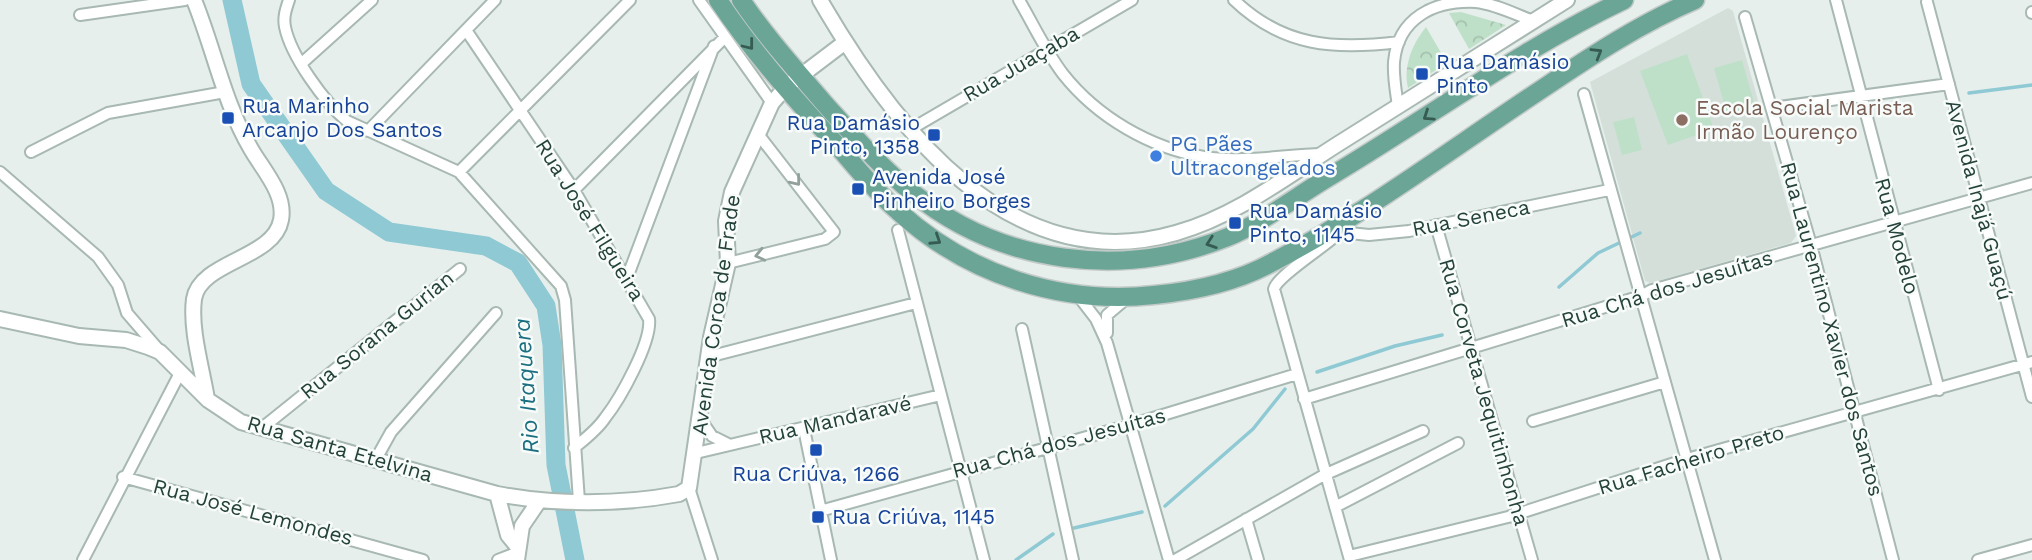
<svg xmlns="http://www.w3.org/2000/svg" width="2032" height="560" viewBox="0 0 2032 560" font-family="'Work Sans',sans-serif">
<defs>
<pattern id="park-crowns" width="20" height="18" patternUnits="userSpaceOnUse" patternTransform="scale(1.75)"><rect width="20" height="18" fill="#bfe0c8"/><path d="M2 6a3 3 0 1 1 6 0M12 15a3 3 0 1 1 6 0" fill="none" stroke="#a4c1ad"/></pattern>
</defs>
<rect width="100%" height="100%" fill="#e6efeb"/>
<!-- built -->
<path fill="#d4dfda" d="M 1728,8 L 1733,11 L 1796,236 L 1791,243 L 1650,283 L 1645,281 L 1590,82 Z"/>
<!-- park -->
<path fill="url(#park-crowns)" d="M 1461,12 L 1506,25 L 1469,49 L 1449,13 Z
M 1426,27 L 1447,63 L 1408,88 C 1403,67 1412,44 1426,27 Z"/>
<!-- pitch -->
<path fill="#bfe0c8" d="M 1687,54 L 1714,129 L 1668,145 L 1640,71 Z
M 1742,60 L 1755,106 L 1727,114 L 1714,68 Z
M 1634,117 L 1642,150 L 1622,155 L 1613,122 Z"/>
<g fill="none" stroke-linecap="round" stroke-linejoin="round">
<!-- stream -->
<path stroke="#8ec9d4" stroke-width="3.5" d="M 1969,93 L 2032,85
M 1559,287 L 1598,253 L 1640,233
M 1317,372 L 1395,346 L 1442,335
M 1165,506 L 1253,429 L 1285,389
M 1074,528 L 1142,512
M 1016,560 L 1053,534"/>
<!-- river -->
<path stroke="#8ec9d4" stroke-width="19" d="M 232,0 L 251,84 L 326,191 L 389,232 L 486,246 L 518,263 L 546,306 L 552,345 L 556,465 L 575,560"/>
<defs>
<path id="minor" d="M 289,0 C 286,9 283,17 285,27 C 291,56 324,102 347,121 L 459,172 L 561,286 L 565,300 L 579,501
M 699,0 L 772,103
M 1019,0 C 1033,24 1046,52 1063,74 C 1097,117 1150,148 1204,157 C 1242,163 1283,155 1322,154
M 1234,0 C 1283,47 1335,50 1399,42
M 1836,0 L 1939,390
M 1927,2 L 2032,397
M 2032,12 L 2032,13
M 80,15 L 185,0
M 1745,17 L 1811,245 L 1893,560
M 466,30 L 574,190 L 649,319 C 652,342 620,399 605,418 C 597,430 585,439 574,448
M 302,63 L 372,0
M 1584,94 L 1715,560
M 1398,106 C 1396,92 1393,77 1394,62 C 1398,18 1434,0 1476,2 C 1495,4 1515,14 1533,21
M 1772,108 L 1949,84
M 911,129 L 1132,0
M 368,131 L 495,0
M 31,152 L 108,113 L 225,92
M 0,172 L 98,257 L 118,285 L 127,313 L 159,350
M 459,172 L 630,0
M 574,190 L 725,37
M 1436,225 L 1532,560
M 1338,229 L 1340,232 L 1369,235 L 1409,231 L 1609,190
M 898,230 L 984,560
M 1340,232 C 1326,246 1277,276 1274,289 L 1350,560
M 728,263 L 825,239 L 834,232 L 758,134
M 627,278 L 714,46
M 1079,297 L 1096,319 L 1107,343 L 1169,560
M 1022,329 L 1073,560
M 1107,333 L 1107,315 L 1126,299
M 708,357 L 916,303
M 1304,399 L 1641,296 L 1652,290 L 2032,183
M 701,420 L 712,436 L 728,444
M 1533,421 L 1665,382
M 262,428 L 460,269
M 804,429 L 831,560
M 696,453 L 941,395
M 376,459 L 391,432 L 496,313
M 123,477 L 423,560
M 689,488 L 712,560
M 1335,507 L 1458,443
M 820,511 L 1130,425 L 1297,374
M 1246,519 L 1258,560
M 1349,556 L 1508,517 L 1687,459 L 2032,362
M 83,560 L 180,373
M 498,560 L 516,553
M 1175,560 L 1324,475 L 1423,431
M 1978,560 L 2032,545"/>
<path id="tertiary" d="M 194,0 C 214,49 224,103 251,149 C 263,170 286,194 281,220 C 274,259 200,261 194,299 C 190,330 202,368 207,399
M 820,0 C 893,126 1010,281 1176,233 C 1236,216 1286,177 1338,144 C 1414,96 1491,48 1567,0
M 0,319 L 79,336 L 126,340 L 148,347 L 160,352 L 208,400 L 241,422 L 497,494 C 555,505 620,505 679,494 L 689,488 L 711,337 L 728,263 L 726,221 L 732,192 L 772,103 L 786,87 L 844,43
M 497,494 L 508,535 L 517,546
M 517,560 L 522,526 L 539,501"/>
<path id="primary" d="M 718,0 C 750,48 787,90 826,133 C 850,159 871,188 898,211 C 968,275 1061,305 1154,295 C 1195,291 1237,282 1273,262 C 1367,213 1454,147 1542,89 C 1591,56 1641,23 1695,0
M 741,0 C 766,37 795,69 824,103 C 852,134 880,167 913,193 C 1002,265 1123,279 1228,237 C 1261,223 1293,199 1324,180 C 1424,121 1519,50 1624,0"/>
</defs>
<!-- minor casing -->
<use href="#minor" stroke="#a8b8b2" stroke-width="14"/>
<!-- tertiary casing -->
<use href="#tertiary" stroke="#a8b8b2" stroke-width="18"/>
<!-- primary casing -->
<use href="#primary" stroke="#c2cac8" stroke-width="21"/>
<!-- minor -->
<use href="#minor" stroke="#fff" stroke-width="10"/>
<!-- tertiary -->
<use href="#tertiary" stroke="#fff" stroke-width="14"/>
<!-- primary -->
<use href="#primary" stroke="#6aa596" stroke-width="18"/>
</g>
<!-- one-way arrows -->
<defs><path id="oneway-chevron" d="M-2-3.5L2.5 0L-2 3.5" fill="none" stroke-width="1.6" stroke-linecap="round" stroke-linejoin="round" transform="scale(1.75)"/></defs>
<g stroke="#365b51">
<use href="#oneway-chevron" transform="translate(749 45) rotate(52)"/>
<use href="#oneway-chevron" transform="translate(1597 53) rotate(-31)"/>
<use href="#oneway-chevron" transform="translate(1428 116) rotate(146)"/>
<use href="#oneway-chevron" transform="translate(936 240) rotate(33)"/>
<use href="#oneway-chevron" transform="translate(1211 243) rotate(161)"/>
</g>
<g stroke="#92a09c">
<use href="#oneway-chevron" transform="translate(796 181) rotate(51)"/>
<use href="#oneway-chevron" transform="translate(760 255) rotate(167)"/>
</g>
<!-- markers -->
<g fill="#1a4fb4" stroke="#f7fbf9" stroke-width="2.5">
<rect x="1415" y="67" width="14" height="14" rx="3.5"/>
<rect x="221" y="111" width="14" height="14" rx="3.5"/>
<rect x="927" y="128" width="14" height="14" rx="3.5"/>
<rect x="851" y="182" width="14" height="14" rx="3.5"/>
<rect x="1228" y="216" width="14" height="14" rx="3.5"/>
<rect x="809" y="443" width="14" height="14" rx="3.5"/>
<rect x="811" y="510" width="14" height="14" rx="3.5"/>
</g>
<circle fill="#8d6e63" stroke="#f7fbf9" stroke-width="2.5" cx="1682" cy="120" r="7"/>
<circle fill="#3f7fe0" stroke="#f7fbf9" stroke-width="2.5" cx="1156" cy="156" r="7"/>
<g text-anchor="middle" stroke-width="5" stroke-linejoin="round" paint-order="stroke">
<!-- transit labels -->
<g font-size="21" fill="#164399" stroke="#f7fbf9" text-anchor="start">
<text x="1436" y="69">Rua Damásio<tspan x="1436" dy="24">Pinto</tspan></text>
<text x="242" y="113">Rua Marinho<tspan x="242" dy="24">Arcanjo Dos Santos</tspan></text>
<text x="920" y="130" text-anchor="end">Rua Damásio<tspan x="920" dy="24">Pinto, 1358</tspan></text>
<text x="872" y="184">Avenida José<tspan x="872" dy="24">Pinheiro Borges</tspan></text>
<text x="1249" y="218">Rua Damásio<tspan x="1249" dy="24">Pinto, 1145</tspan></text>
<text x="816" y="481" text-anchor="middle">Rua Criúva, 1266</text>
<text x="832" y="524">Rua Criúva, 1145</text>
</g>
<!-- street labels -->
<g font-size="21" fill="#24423a" stroke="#f7fbf9">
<text transform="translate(1021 64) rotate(-30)" y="7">Rua Juaçaba</text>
<text transform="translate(1979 200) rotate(75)" y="7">Avenida Inajá Guaçú</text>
<text transform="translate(1471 218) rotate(-11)" y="7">Rua Seneca</text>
<text transform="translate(590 220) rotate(58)" y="7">Rua José Filgueira</text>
<text transform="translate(1897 236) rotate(75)" y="7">Rua Modelo</text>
<text transform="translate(1667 289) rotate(-17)" y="7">Rua Chá dos Jesuítas</text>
<text transform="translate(716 315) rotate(-82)" y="7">Avenida Coroa de Frade</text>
<text transform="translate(1832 329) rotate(75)" y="7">Rua Laurentino Xavier dos Santos</text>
<text transform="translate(377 335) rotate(-39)" y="7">Rua Sorana Gurian</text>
<text transform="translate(1484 392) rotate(74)" y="7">Rua Corveta Jequitinhonha</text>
<text transform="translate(835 420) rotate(-13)" y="7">Rua Mandaravé</text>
<text transform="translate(1059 443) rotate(-15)" y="7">Rua Chá dos Jesuítas</text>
<text transform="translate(340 449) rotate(16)" y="7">Rua Santa Etelvina</text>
<text transform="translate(1691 460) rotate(-17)" y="7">Rua Facheiro Preto</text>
<text transform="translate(253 512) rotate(15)" y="7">Rua José Lemondes</text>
</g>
<!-- education labels -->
<g font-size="21" fill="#785e54" stroke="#f7fbf9" text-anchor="start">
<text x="1696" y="115">Escola Social Marista<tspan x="1696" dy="24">Irmão Lourenço</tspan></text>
</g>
<!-- shop labels -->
<g font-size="21" fill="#366cbe" stroke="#f7fbf9" text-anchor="start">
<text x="1170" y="151">PG Pães<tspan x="1170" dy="24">Ultracongelados</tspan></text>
</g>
<!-- water labels -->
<g font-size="23" font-style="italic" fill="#1c6f80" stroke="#f7fbf9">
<text transform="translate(526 386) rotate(-94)" y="8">Rio Itaquera</text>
</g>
</g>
</svg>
